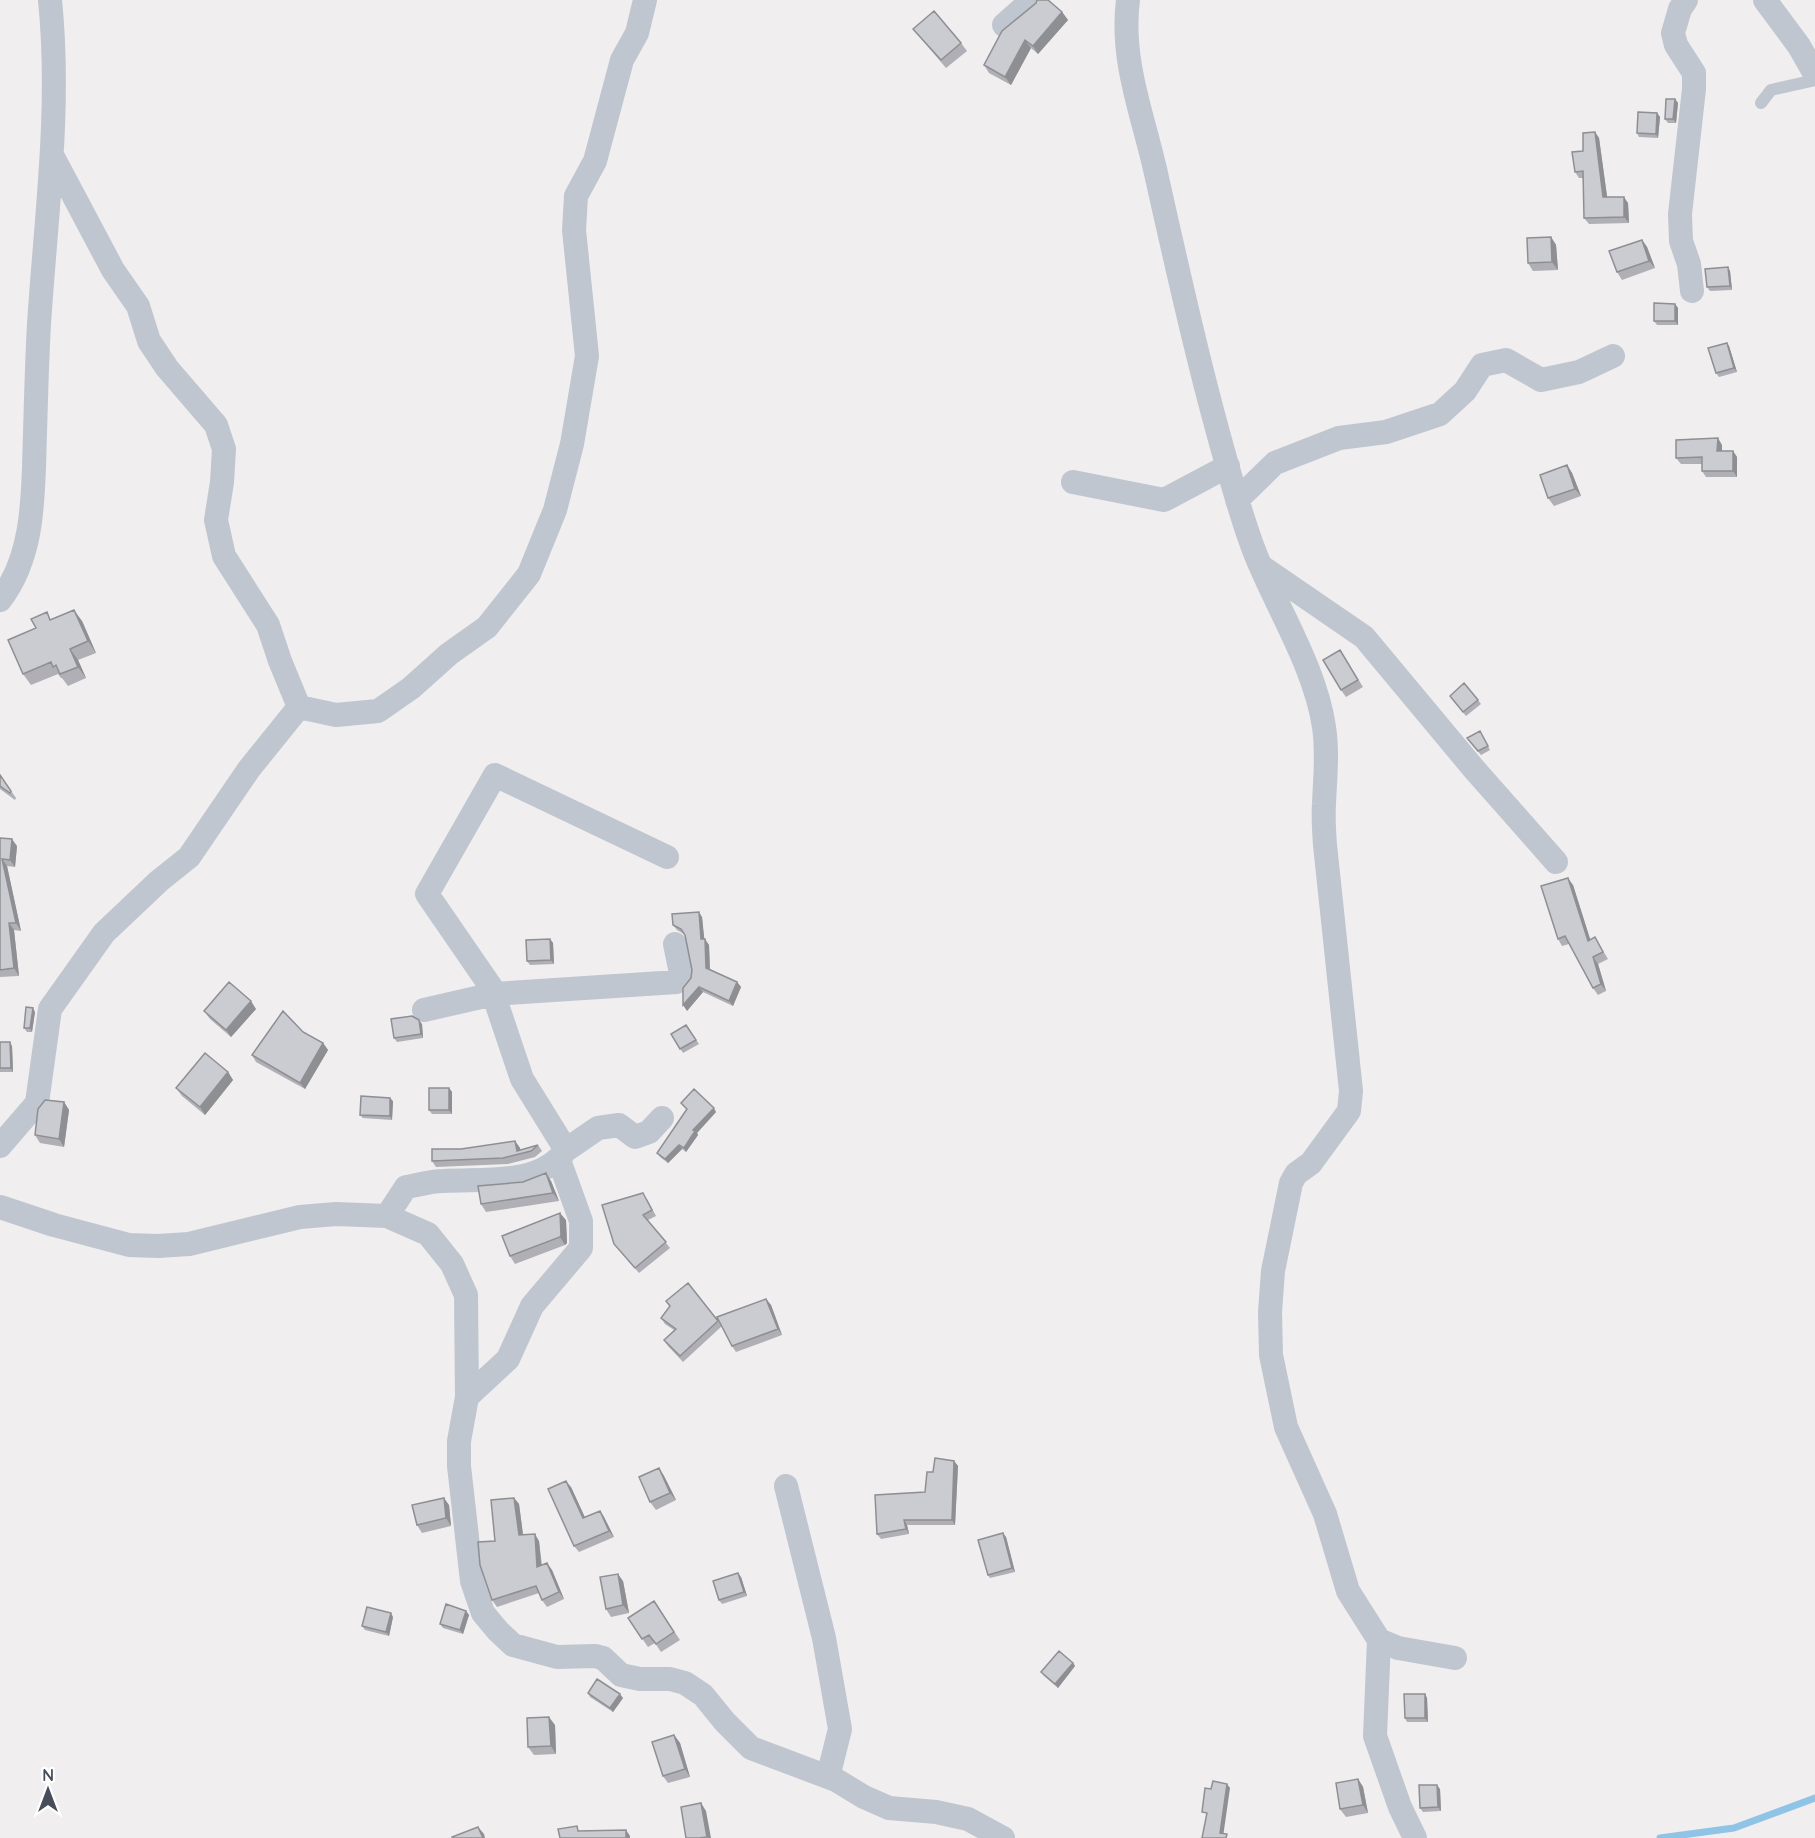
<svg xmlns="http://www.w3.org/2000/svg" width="1815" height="1838" viewBox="0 0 1815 1838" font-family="Quicksand,sans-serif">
<rect width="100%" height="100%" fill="#f0eeee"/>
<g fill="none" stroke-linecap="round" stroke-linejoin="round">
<!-- stream -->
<path stroke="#8fc4e6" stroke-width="7" d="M 1660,1838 L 1734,1828 L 1815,1798"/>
<!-- lane -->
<path stroke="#bfc6cf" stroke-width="12" d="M 1761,103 L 1771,90 L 1815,80"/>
<!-- street -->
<path stroke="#bfc6cf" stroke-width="24" d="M 1128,0 C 1120,62 1144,117 1157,178 C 1181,285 1205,393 1237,499 C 1244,522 1251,546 1261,567 C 1283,618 1316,672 1324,727 C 1328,753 1325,778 1324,804 C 1323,818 1324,831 1325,845 L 1351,1091 L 1349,1111 L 1311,1163 L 1296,1174 L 1291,1183 L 1273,1271 L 1270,1312 L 1271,1355 L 1286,1427 L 1325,1514 L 1348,1591 L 1379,1640 L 1398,1648 L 1455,1658
M 1686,0 L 1680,9 L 1673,33 L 1676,45 L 1694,73 L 1694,89 L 1680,214 L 1681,241 L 1689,264 L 1692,291
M 1765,0 L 1799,46 L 1815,74
M 1004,25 L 1032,0
M 52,155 L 113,270 L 138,306 L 149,341 L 167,368 L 216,425 L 224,449 L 222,482 L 216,520 L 224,556 L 268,625 L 280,661 L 299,707 L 336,715 L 378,711 L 411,688 L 449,654 L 487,627 L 529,574 L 555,510 L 572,444 L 587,356 L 574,230 L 576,196 L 595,161 L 622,60 L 637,33 L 645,0
M 1073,482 L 1164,500 L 1228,466
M 1237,500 L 1275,463 L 1339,438 L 1386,432 L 1440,414 L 1465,391 L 1482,365 L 1506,360 L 1541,380 L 1579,372 L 1613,356
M 1262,567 L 1364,637 L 1474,769 L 1556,862
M 0,600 C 36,554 33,489 35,433 C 36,397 37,360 39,324 C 46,216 61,108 50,0
M 424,1010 L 494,994 L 677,982 L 682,978 L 675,944
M 0,1146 L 37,1103 L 50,1009 L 104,933 L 159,881 L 189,857 L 249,769 L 299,707
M 566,1150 L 598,1128 L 619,1125 L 635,1137 L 649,1132 L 662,1118
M 0,1207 L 54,1225 L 129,1245 L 158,1246 L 189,1244 L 300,1217 L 336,1214 L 387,1216 L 428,1234 L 452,1264 L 466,1295 L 467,1397 L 459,1441 L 459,1466 L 472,1581 L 483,1613 L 498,1631 L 513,1645 L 557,1657 L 595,1656 L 603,1658 L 621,1675 L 640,1679 L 670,1679 L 685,1683 L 703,1695 L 725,1722 L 751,1748 L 836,1780 L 864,1797 L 889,1808 L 936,1812 L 968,1819 L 1003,1838
M 387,1216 L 406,1187 C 418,1185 431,1181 443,1181 C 484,1178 539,1187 566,1150 L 522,1079 L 491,987 L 427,894 L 495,775 L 667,857
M 467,1397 L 508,1359 L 532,1306 L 581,1248 L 581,1221 L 559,1160
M 786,1486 L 824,1638 L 840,1729 L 828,1777
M 1379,1640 L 1375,1736 L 1400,1807 L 1415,1838"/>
</g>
<!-- wall -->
<path fill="#afafb5" d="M 1062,12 L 1068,20 L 1038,54 L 1031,48 L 1011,85 L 989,73 L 984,65 Z
M 913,29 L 961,43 L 967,51 L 946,68 Z
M 1675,99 L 1678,103 L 1676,123 L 1668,123 L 1665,119 Z
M 1657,113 L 1660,117 L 1658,138 L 1639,137 L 1637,133 Z
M 1595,132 L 1599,138 L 1607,197 L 1628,203 L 1629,223 L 1589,224 L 1584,218 L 1584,178 L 1579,178 L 1575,172 L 1583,151 Z
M 1551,237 L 1556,245 L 1558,270 L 1533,271 L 1528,263 Z
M 1642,240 L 1647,247 L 1655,268 L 1622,280 L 1617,272 Z
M 1730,271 L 1732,290 L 1710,291 L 1707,287 Z
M 1675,304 L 1678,308 L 1678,325 L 1657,325 L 1654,321 Z
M 1729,346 L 1737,372 L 1719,377 L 1716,373 Z
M 1722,445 L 1722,451 L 1733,451 L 1737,457 L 1737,477 L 1706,477 L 1702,471 L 1702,464 L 1681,464 L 1676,458 Z
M 1567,465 L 1572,473 L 1581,496 L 1554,506 L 1548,498 Z
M 52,620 L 82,621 L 96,653 L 78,660 L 86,678 L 68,686 L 62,678 L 61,678 L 58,674 L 31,685 L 23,674 L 36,628 Z
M 1345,658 L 1363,687 L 1346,697 L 1341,690 Z
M 1453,700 L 1478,700 L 1481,704 L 1466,716 Z
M 1480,731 L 1490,750 L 1481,755 L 1470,742 Z
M 0,775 L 16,798 L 15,800 L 0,789 Z
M 0,838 L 17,846 L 15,867 L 7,866 L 21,931 L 14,930 L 19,976 L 0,977 Z
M 1573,885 L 1590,940 L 1599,944 L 1608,959 L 1598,964 L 1606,991 L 1598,995 L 1593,988 L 1569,944 L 1562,946 L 1558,939 Z
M 702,917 L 704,939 L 709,945 L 710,969 L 737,982 L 741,987 L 733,1006 L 703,992 L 687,1011 L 692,970 L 685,935 L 684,934 L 677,930 L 673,925 Z
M 550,939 L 553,943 L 554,964 L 530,965 L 527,961 Z
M 256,1009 L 231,1037 L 210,1019 L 204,1011 Z
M 35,1012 L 32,1032 L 27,1032 L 24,1028 Z
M 422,1024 L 423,1038 L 397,1042 L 394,1038 Z
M 686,1025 L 699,1044 L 683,1053 L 671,1034 Z
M 303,1032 L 323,1043 L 328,1050 L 305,1089 L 256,1062 L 252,1055 Z
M 0,1042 L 12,1046 L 13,1072 L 0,1072 Z
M 228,1072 L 233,1080 L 205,1115 L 182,1096 L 176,1088 Z
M 449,1088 L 452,1092 L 452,1114 L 432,1114 L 429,1110 Z
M 393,1101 L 392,1120 L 363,1118 L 360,1115 Z
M 64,1102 L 69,1110 L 64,1147 L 40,1143 L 35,1135 Z
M 681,1103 L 716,1112 L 697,1133 L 698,1135 L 686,1152 L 682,1149 L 668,1163 L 660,1157 L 657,1153 L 687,1110 Z
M 515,1141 L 520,1148 L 520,1150 L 538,1145 L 542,1151 L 535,1157 L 508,1164 L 436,1167 L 432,1161 Z
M 551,1181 L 559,1201 L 486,1212 L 481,1204 Z
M 647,1199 L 656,1216 L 648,1220 L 670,1248 L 639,1273 L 614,1244 Z
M 566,1220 L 567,1243 L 565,1245 L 515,1264 L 510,1256 Z
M 766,1299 L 771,1305 L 782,1335 L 736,1352 L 732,1346 Z
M 666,1301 L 718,1321 L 722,1326 L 683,1362 L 668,1346 L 664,1340 L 674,1330 L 665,1324 L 661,1318 L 670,1306 Z
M 954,1461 L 958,1466 L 955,1525 L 907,1525 L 909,1534 L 881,1539 L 877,1534 L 925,1492 L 933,1472 Z
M 659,1468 L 664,1476 L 676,1500 L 656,1510 L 650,1502 Z
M 571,1487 L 585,1518 L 600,1511 L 604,1517 L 614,1537 L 579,1552 L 574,1546 Z
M 514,1498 L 519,1504 L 523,1535 L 539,1541 L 542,1565 L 552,1570 L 564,1599 L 547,1607 L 542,1600 L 539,1593 L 497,1607 L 492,1600 L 495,1541 Z
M 449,1505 L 451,1526 L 422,1533 L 417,1525 Z
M 1006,1537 L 1015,1572 L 990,1578 L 988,1575 Z
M 741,1577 L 747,1596 L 722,1604 L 719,1600 Z
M 623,1581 L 629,1613 L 611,1617 L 606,1609 Z
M 654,1601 L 680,1640 L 661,1652 L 655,1643 L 648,1647 L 628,1618 Z
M 466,1611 L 469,1615 L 463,1634 L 443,1628 L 440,1624 Z
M 393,1617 L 389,1636 L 365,1630 L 362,1626 Z
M 1073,1663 L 1075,1666 L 1058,1688 L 1044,1676 L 1041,1672 Z
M 588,1693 L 623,1698 L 613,1712 L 590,1697 Z
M 1425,1694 L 1427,1698 L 1428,1722 L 1407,1722 L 1405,1718 Z
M 555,1725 L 556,1754 L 534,1755 L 528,1747 Z
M 674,1735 L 680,1743 L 690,1777 L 668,1783 L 663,1776 Z
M 1358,1779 L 1363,1787 L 1368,1813 L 1346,1817 L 1340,1809 Z
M 1440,1789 L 1441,1811 L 1423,1812 L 1420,1808 Z"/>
<!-- shaded-wall -->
<path fill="#8e8f93" d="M 1062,12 L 1068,20 L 1038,54 L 1033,46 Z
M 1025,40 L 1031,48 L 1011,85 L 1005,77 Z
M 1675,99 L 1678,103 L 1676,123 L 1673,119 Z
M 1657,113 L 1660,117 L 1658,138 L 1656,134 Z
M 1595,132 L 1599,138 L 1608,203 L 1603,197 Z
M 1624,197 L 1628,203 L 1629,223 L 1624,217 Z
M 1551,237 L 1556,245 L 1558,270 L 1552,262 Z
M 1642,240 L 1647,247 L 1655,268 L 1649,261 Z
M 1728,267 L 1730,271 L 1732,290 L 1730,286 Z
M 1675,304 L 1678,308 L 1678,325 L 1675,321 Z
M 1727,343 L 1729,346 L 1737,372 L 1734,368 Z
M 1718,438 L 1722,445 L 1722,457 L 1717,451 Z
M 1733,451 L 1737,457 L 1737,477 L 1733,471 Z
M 1567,465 L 1572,473 L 1581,496 L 1575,489 Z
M 74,610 L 82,621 L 96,653 L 88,641 Z
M 70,649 L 78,660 L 86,678 L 78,667 Z
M 12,839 L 17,846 L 15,867 L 10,860 Z
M 2,859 L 7,866 L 21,931 L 16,923 Z
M 1568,878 L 1573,885 L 1593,948 L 1588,941 Z
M 699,912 L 702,917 L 705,945 L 701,939 Z
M 9,923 L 14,930 L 19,976 L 14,968 Z
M 550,939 L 553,943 L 554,964 L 551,960 Z
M 705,939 L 709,945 L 710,973 L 706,968 Z
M 1593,957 L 1598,964 L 1606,991 L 1601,984 Z
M 737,982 L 741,987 L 733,1006 L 729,1001 Z
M 699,987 L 703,992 L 687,1011 L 683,1005 Z
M 251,1001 L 256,1009 L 231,1037 L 226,1030 Z
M 33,1008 L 35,1012 L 32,1032 L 30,1028 Z
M 419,1020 L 422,1024 L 423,1038 L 421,1034 Z
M 10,1042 L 12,1046 L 13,1072 L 11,1068 Z
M 323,1043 L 328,1050 L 305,1089 L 300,1083 Z
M 228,1072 L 233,1080 L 205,1115 L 200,1107 Z
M 449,1088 L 452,1092 L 452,1114 L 449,1110 Z
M 390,1098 L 393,1101 L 392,1120 L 390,1116 Z
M 64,1102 L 69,1110 L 64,1147 L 59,1139 Z
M 714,1108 L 716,1112 L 697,1133 L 698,1135 L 686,1152 L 684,1148 L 693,1130 Z
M 515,1141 L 520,1148 L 521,1153 L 517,1151 Z
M 679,1145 L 682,1149 L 668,1163 L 665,1159 Z
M 546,1173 L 551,1181 L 559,1201 L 553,1193 Z
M 560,1213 L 566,1220 L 567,1243 L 565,1245 L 560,1237 Z
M 766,1299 L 771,1305 L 782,1335 L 778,1329 Z
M 954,1461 L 958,1466 L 955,1525 L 952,1520 Z
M 659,1468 L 664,1476 L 676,1500 L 670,1493 Z
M 566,1481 L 571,1487 L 588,1524 L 583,1518 Z
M 444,1498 L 449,1505 L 451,1526 L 446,1518 Z
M 514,1498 L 519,1504 L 524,1542 L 519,1535 Z
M 600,1511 L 604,1517 L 614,1537 L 609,1531 Z
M 904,1520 L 907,1525 L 909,1534 L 906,1529 Z
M 1003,1533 L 1006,1537 L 1015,1572 L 1012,1568 Z
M 535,1534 L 539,1541 L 542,1574 L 537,1567 Z
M 547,1563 L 552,1570 L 564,1599 L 559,1592 Z
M 738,1573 L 741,1577 L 747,1596 L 744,1592 Z
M 618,1574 L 623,1581 L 629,1613 L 623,1605 Z
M 466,1611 L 469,1615 L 463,1634 L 460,1630 Z
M 391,1613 L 393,1617 L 389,1636 L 386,1632 Z
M 1073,1663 L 1075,1666 L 1058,1688 L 1055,1684 Z
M 620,1694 L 623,1698 L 613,1712 L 610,1708 Z
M 1425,1694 L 1427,1698 L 1428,1722 L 1425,1718 Z
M 549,1717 L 555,1725 L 556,1754 L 551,1746 Z
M 674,1735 L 680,1743 L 690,1777 L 685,1769 Z
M 1358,1779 L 1363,1787 L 1368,1813 L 1363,1805 Z
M 1227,1784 L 1230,1788 L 1223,1837 L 1220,1833 Z
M 1437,1785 L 1440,1789 L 1441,1811 L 1438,1807 Z
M 701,1803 L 706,1811 L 711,1838 L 708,1838 L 707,1837 Z
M 478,1827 L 484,1834 L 485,1838 L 483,1838 Z
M 626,1830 L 630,1836 L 630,1838 L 626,1838 Z"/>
<!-- building -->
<path fill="#cbccd2" stroke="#8e8f93" stroke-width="1.5" d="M 1037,0 L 1048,0 L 1062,12 L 1033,46 L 1025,40 L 1005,77 L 984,65 L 1002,31 L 1036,3 Z
M 934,11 L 961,43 L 941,60 L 913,29 Z
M 1666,99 L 1675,99 L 1673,119 L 1665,119 Z
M 1638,112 L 1657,113 L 1656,134 L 1637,133 Z
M 1595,132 L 1603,197 L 1624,197 L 1624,217 L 1584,218 L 1583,171 L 1575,172 L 1572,152 L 1583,151 L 1583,133 Z
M 1551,237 L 1552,262 L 1528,263 L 1527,238 Z
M 1642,240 L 1649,261 L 1617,272 L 1609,251 Z
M 1728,267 L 1730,286 L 1707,287 L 1705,269 Z
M 1654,303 L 1675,304 L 1675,321 L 1654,321 Z
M 1727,343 L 1734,368 L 1716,373 L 1708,348 Z
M 1718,438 L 1717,451 L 1733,451 L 1733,471 L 1702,471 L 1702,457 L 1676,458 L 1676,440 Z
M 1567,465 L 1575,489 L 1548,498 L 1540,475 Z
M 74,610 L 88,641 L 70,649 L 78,667 L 60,674 L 56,665 L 53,667 L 51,662 L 23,674 L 8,640 L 36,628 L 31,619 L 47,612 L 50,620 Z
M 1340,650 L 1358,680 L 1341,690 L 1323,660 Z
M 1464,683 L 1478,700 L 1463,712 L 1450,696 Z
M 1480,731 L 1488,746 L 1478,751 L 1467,738 Z
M 0,775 L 11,791 L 10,793 L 0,786 Z
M 0,838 L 12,839 L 10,860 L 2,859 L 16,923 L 9,923 L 14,968 L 0,970 Z
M 1568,878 L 1588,941 L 1595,937 L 1603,952 L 1593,957 L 1601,984 L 1593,988 L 1565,936 L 1558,939 L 1541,886 Z
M 699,912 L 701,939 L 705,939 L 706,968 L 737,982 L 729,1001 L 699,987 L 683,1005 L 683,988 L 691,978 L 692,970 L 685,935 L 681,929 L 673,925 L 672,914 Z
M 550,939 L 551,960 L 527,961 L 526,940 Z
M 229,982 L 251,1001 L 226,1030 L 204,1011 Z
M 26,1007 L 33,1008 L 30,1028 L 24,1028 Z
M 283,1011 L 303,1032 L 323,1043 L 300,1083 L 252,1055 Z
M 412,1016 L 419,1020 L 421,1034 L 394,1038 L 391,1019 Z
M 686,1025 L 696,1040 L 680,1049 L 671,1034 Z
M 0,1042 L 10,1042 L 11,1068 L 0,1068 Z
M 205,1053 L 228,1072 L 200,1107 L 176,1088 Z
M 429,1088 L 449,1088 L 449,1110 L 429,1110 Z
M 694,1089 L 714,1108 L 693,1130 L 695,1131 L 684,1148 L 679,1145 L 665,1159 L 657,1153 L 687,1109 L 681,1103 Z
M 361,1096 L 390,1098 L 390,1116 L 360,1115 Z
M 45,1100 L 64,1102 L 59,1139 L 35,1135 L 38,1109 Z
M 515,1141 L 517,1151 L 538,1145 L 531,1151 L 503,1158 L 432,1161 L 432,1149 L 461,1149 Z
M 546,1173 L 553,1193 L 481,1204 L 478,1186 L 523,1182 Z
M 643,1193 L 652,1210 L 643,1215 L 666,1242 L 635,1268 L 614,1244 L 602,1205 Z
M 560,1213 L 561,1235 L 560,1237 L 510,1256 L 502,1236 Z
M 688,1283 L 718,1321 L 680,1356 L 664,1340 L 676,1329 L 661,1318 L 670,1306 L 666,1301 Z
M 766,1299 L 778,1329 L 732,1346 L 717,1317 Z
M 935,1458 L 954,1461 L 952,1520 L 904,1520 L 906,1529 L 877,1534 L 875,1495 L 925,1492 L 927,1472 L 933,1472 Z
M 659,1468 L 670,1493 L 650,1502 L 639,1477 Z
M 566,1481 L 583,1518 L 600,1511 L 609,1531 L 574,1546 L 548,1489 Z
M 444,1498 L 446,1518 L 417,1525 L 412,1505 Z
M 514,1498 L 519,1535 L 535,1534 L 537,1567 L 547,1563 L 559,1592 L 542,1600 L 536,1586 L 492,1600 L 480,1565 L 478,1542 L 495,1541 L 491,1500 Z
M 1003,1533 L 1012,1568 L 988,1575 L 978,1540 Z
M 738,1573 L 744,1592 L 719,1600 L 713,1581 Z
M 618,1574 L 623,1605 L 606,1609 L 600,1577 Z
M 654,1601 L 674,1632 L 656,1644 L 649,1635 L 642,1639 L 628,1618 Z
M 446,1604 L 466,1611 L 460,1630 L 440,1624 Z
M 367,1607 L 391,1613 L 386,1632 L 362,1626 Z
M 1059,1651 L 1073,1663 L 1055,1684 L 1041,1672 Z
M 597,1679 L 620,1694 L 610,1708 L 588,1693 Z
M 1404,1694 L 1425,1694 L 1425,1718 L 1405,1718 Z
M 549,1717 L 551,1746 L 528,1747 L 527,1718 Z
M 674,1735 L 685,1769 L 663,1776 L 652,1742 Z
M 1358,1779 L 1363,1805 L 1340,1809 L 1336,1783 Z
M 1213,1781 L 1227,1784 L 1220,1833 L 1227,1834 L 1226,1838 L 1202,1838 L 1207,1813 L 1202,1812 L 1205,1788 L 1211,1789 Z
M 1419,1785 L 1437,1785 L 1438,1807 L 1420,1808 Z
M 701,1803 L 707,1837 L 699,1838 L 686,1838 L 681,1807 Z
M 577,1826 L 578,1831 L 626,1830 L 626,1838 L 560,1838 L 558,1829 Z
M 478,1827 L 483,1838 L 452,1838 L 452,1837 Z"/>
<!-- north arrow -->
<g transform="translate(48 1790)" stroke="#ffffff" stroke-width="4.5" paint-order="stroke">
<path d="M0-4.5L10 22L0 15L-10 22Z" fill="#474e5a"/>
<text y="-9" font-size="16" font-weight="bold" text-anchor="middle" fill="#474e5a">N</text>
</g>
</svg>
